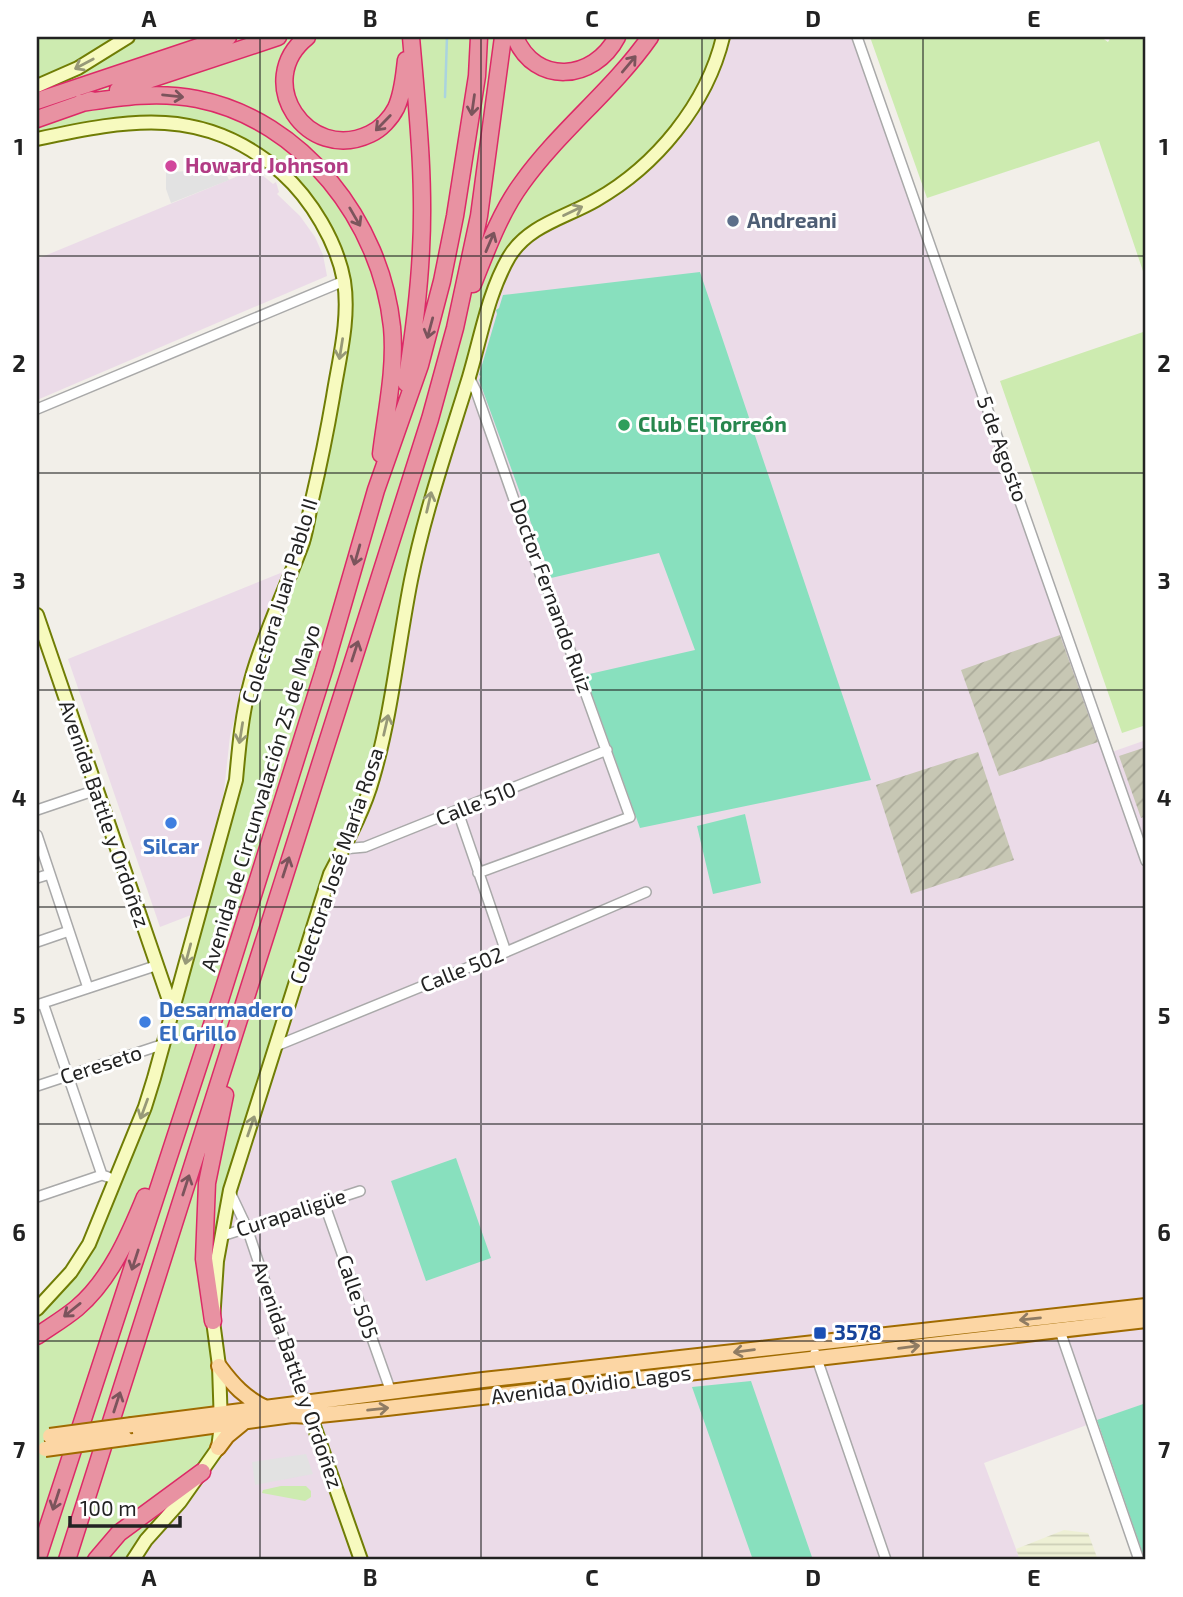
<svg xmlns="http://www.w3.org/2000/svg" width="1183" height="1597" viewBox="0 0 1183 1597" font-family="'Exo 2',sans-serif">
<defs>
<pattern id="construction-furrows" width="10" height="10" patternUnits="userSpaceOnUse" patternTransform="scale(1.75)"><rect width="10" height="10" fill="#c7c7b4"/><path d="M-1 1l2-2M0 10L10 0M9 11l2-2" fill="none" stroke="#abab9a"/></pattern>
<pattern id="farmland-rules" width="6" height="5" patternUnits="userSpaceOnUse" patternTransform="scale(1.75)"><rect width="6" height="5" fill="#eef0d5"/><path d="M0 2.5h6" fill="none" stroke="#ccceb7"/></pattern>
</defs>
<rect width="100%" height="100%" fill="#f2efe9"/>
<!-- industrial -->
<path fill="#ebdbe8" d="M 723,37 L 857,37 L 1109,753 L 1146,740 L 1146,1403 L 984,1463 L 1020,1560 L 133,1560 L 213,1321 L 230,1190 L 510,255 Z
M 255,169 L 273,184 L 276,182 L 279,192 L 277,194 L 300,216 L 315,237 L 323,255 L 327,276 L 37,400 L 37,259 Z
M 283,572 L 253,646 L 230,736 L 224,791 L 214,839 L 191,915 L 160,927 L 68,659 Z"/>
<!-- construction -->
<path fill="url(#construction-furrows)" d="M 1060,635 L 1098,742 L 999,776 L 961,670 Z
M 1146,747 L 1146,816 L 1141,818 L 1119,756 Z
M 978,752 L 1014,860 L 911,894 L 876,785 Z"/>
<!-- farmland -->
<path fill="url(#farmland-rules)" d="M 1064,1530 L 1088,1533 L 1098,1560 L 1020,1560 L 1016,1549 Z"/>
<!-- grass -->
<path fill="#cdebb0" d="M 37,37 L 120,37 L 82,61 L 37,80 Z
M 128,37 L 723,37 L 689,112 L 627,179 L 543,225 L 510,255 L 433,488 L 373,780 L 330,875 L 255,1115 L 217,1261 L 218,1448 L 133,1560 L 37,1560 L 37,1309 L 71,1272 L 145,1107 L 236,780 L 250,682 L 303,540 L 346,317 L 344,281 L 313,211 L 267,160 L 185,124 L 37,139 L 37,86 Z
M 870,37 L 1101,37 L 1108,42 L 1111,37 L 1146,37 L 1146,280 L 1099,141 L 927,198 Z
M 1146,331 L 1146,725 L 1122,733 L 1000,381 Z
M 281,1486 L 306,1486 L 311,1491 L 311,1497 L 305,1501 L 262,1493 L 263,1490 Z"/>
<!-- pitch -->
<path fill="#88e0be" d="M 700,272 L 871,780 L 640,828 L 585,675 L 695,650 L 659,553 L 551,578 L 479,380 L 481,376 L 479,375 L 497,314 L 496,310 L 499,308 L 503,295 Z
M 745,814 L 761,883 L 713,894 L 697,826 Z
M 456,1158 L 491,1258 L 426,1281 L 391,1181 Z
M 751,1381 L 813,1560 L 753,1560 L 692,1387 Z
M 1146,1403 L 1146,1560 L 1145,1560 L 1097,1420 Z"/>
<!-- parking -->
<path fill="#e2e2e2" d="M 195,158 L 210,160 L 222,165 L 229,180 L 171,203 L 166,189 L 166,172 L 195,171 Z
M 306,1454 L 313,1474 L 255,1485 L 252,1462 Z"/>
<g fill="none" stroke-linecap="round" stroke-linejoin="round">
<!-- stream -->
<path stroke="#aad3df" stroke-width="2.5" d="M 445,97 L 447,37"/>
<defs>
<path id="street" d="M 857,37 L 1146,861
M 469,377 L 476,391 L 540,574 L 552,600 L 630,817 L 478,873
M 37,409 L 344,281
M 37,810 L 96,790
M 458,812 L 506,952
M 37,835 L 88,988
M 343,849 L 365,847 L 607,750
M 37,878 L 50,874
M 37,942 L 69,931
M 43,1003 L 102,1175
M 37,1005 L 155,966
M 276,1046 L 506,952 L 646,892
M 37,1086 L 164,1044
M 230,1192 L 247,1228 L 306,1404
M 37,1197 L 102,1175 L 108,1177
M 324,1203 L 391,1392
M 222,1236 L 360,1191
M 1059,1328 L 1139,1560
M 815,1353 L 886,1560"/>
<path id="secondary" d="M 37,86 L 78,68 L 128,37
M 37,139 C 130,119 204,105 282,173 C 311,199 337,242 344,281 C 350,319 339,359 333,397 C 327,432 320,466 312,500 C 309,514 307,529 303,542 C 286,589 264,632 251,680 C 242,713 239,746 236,780 L 154,1078 L 145,1107 L 89,1244 L 71,1272 L 37,1309
M 37,615 L 173,1012
M 308,1409 L 361,1560
M 133,1560 L 146,1540 L 180,1502 L 218,1448 L 221,1425 L 219,1366 L 213,1321 L 217,1261 L 230,1190 L 330,874 C 346,843 364,811 373,778 C 392,712 398,646 411,580 C 425,511 448,445 469,377 C 481,337 488,293 509,257 C 528,225 567,217 596,200 C 656,166 707,104 723,37"/>
<path id="primary" d="M 219,1366 C 233,1385 245,1398 266,1408
M 132,1425 L 483,1380 L 1146,1306
M 125,1438 L 292,1415 L 310,1416 L 387,1408 L 1146,1320
M 218,1448 L 227,1436 L 244,1422"/>
<path id="highway" d="M 307,37 C 252,81 307,164 370,134 C 381,129 391,118 396,108 C 403,93 404,76 406,60
M 515,37 C 535,86 594,81 617,37
M 118,90 L 278,37
M 37,101 L 228,37
M 81,103 C 120,97 158,91 197,99 C 303,120 381,222 392,327 C 396,369 386,412 381,454
M 37,119 L 91,100
M 473,284 C 487,249 500,213 522,183 C 560,130 613,90 650,37
M 406,383 C 413,339 419,295 421,250 C 425,179 417,107 411,37
M 213,1321 L 204,1259 L 207,1183 L 225,1095
M 37,1336 C 50,1327 65,1318 77,1308 C 110,1280 129,1236 145,1197
M 37,1560 L 221,997 L 324,670 L 376,490 L 420,365 L 442,281 L 455,216 L 477,76 L 479,37
M 67,1560 L 430,419 L 455,328 L 479,216 L 503,37
M 96,1560 L 119,1533 L 202,1472"/>
</defs>
<!-- street casing -->
<use href="#street" stroke="#a9a9a9" stroke-width="12"/>
<!-- secondary casing -->
<use href="#secondary" stroke="#707d05" stroke-width="16"/>
<!-- primary casing -->
<use href="#primary" stroke="#a06b00" stroke-width="18"/>
<!-- highway casing -->
<use href="#highway" stroke="#dc2a67" stroke-width="19"/>
<!-- street -->
<use href="#street" stroke="#fff" stroke-width="9"/>
<!-- secondary -->
<use href="#secondary" stroke="#f7fabf" stroke-width="12"/>
<!-- primary -->
<use href="#primary" stroke="#fcd6a4" stroke-width="14"/>
<!-- highway -->
<use href="#highway" stroke="#e892a2" stroke-width="16"/>
<defs>
<path id="primary-bridge" d="M 50,1436 L 132,1425
M 45,1449 L 125,1438"/>
</defs>
<!-- primary-bridge casing -->
<use href="#primary-bridge" stroke="#a06b00" stroke-width="18" stroke-linecap="butt"/>
<!-- primary-bridge -->
<use href="#primary-bridge" stroke="#fcd6a4" stroke-width="14"/>
</g>
<!-- one-way arrows -->
<defs><path id="oneway-shaft" d="M-6 0H5M1.5-3L5.5 0L1.5 3" fill="none" stroke-width="1.6" stroke-linecap="round" stroke-linejoin="round" transform="scale(1.75)"/></defs>
<g stroke="#979978">
<use href="#oneway-shaft" transform="translate(84 64) rotate(152)"/>
<use href="#oneway-shaft" transform="translate(573 211) rotate(-26)"/>
<use href="#oneway-shaft" transform="translate(341 349) rotate(99)"/>
<use href="#oneway-shaft" transform="translate(429 502) rotate(-77)"/>
<use href="#oneway-shaft" transform="translate(386 725) rotate(-77)"/>
<use href="#oneway-shaft" transform="translate(241 733) rotate(99)"/>
<use href="#oneway-shaft" transform="translate(188 954) rotate(105)"/>
<use href="#oneway-shaft" transform="translate(144 1109) rotate(110)"/>
<use href="#oneway-shaft" transform="translate(251 1126) rotate(-71)"/>
</g>
<g stroke="#7b545c">
<use href="#oneway-shaft" transform="translate(629 64) rotate(-50)"/>
<use href="#oneway-shaft" transform="translate(173 96) rotate(6)"/>
<use href="#oneway-shaft" transform="translate(473 105) rotate(98)"/>
<use href="#oneway-shaft" transform="translate(383 123) rotate(134)"/>
<use href="#oneway-shaft" transform="translate(355 217) rotate(60)"/>
<use href="#oneway-shaft" transform="translate(490 242) rotate(-67)"/>
<use href="#oneway-shaft" transform="translate(430 328) rotate(105)"/>
<use href="#oneway-shaft" transform="translate(357 555) rotate(106)"/>
<use href="#oneway-shaft" transform="translate(355 651) rotate(-72)"/>
<use href="#oneway-shaft" transform="translate(286 867) rotate(-72)"/>
<use href="#oneway-shaft" transform="translate(186 1185) rotate(-72)"/>
<use href="#oneway-shaft" transform="translate(135 1260) rotate(108)"/>
<use href="#oneway-shaft" transform="translate(72 1310) rotate(141)"/>
<use href="#oneway-shaft" transform="translate(117 1402) rotate(-72)"/>
<use href="#oneway-shaft" transform="translate(56 1500) rotate(108)"/>
</g>
<g stroke="#8f7c63">
<use href="#oneway-shaft" transform="translate(1030 1319) rotate(174)"/>
<use href="#oneway-shaft" transform="translate(909 1347) rotate(-7)"/>
<use href="#oneway-shaft" transform="translate(744 1351) rotate(173)"/>
<use href="#oneway-shaft" transform="translate(378 1409) rotate(-6)"/>
</g>
<!-- grid -->
<path fill="none" stroke="#222" stroke-width="2" stroke-opacity="0.55" d="M 260,37 L 260,1560M 481,37 L 481,1560M 702,37 L 702,1560M 923,37 L 923,1560M 37,256 L 1146,256M 37,473 L 1146,473M 37,690 L 1146,690M 37,907 L 1146,907M 37,1124 L 1146,1124M 37,1341 L 1146,1341"/>
<!-- markers -->
<circle fill="#d1479c" stroke="#fff" stroke-width="2.5" cx="171" cy="166" r="7"/>
<circle fill="#5c6f8a" stroke="#fff" stroke-width="2.5" cx="733" cy="221" r="7"/>
<circle fill="#2e9e5b" stroke="#fff" stroke-width="2.5" cx="624" cy="425" r="7"/>
<g fill="#3f7fe0" stroke="#fff" stroke-width="2.5">
<circle cx="171" cy="823" r="7"/>
<circle cx="145" cy="1022" r="7"/>
</g>
<rect fill="#1a4fb4" stroke="#fff" stroke-width="2.5" x="813" y="1326" width="14" height="14" rx="3.5"/>
<g text-anchor="middle" stroke-width="6" stroke-linejoin="round" paint-order="stroke">
<!-- hotel labels -->
<g font-size="21" font-weight="bold" fill="#b23c85" stroke="#fff" text-anchor="start">
<text x="185" y="173">Howard Johnson</text>
</g>
<!-- service labels -->
<g font-size="21" font-weight="bold" fill="#4e5e75" stroke="#fff" text-anchor="start">
<text x="747" y="228">Andreani</text>
</g>
<!-- leisure labels -->
<g font-size="21" font-weight="bold" fill="#27864d" stroke="#fff" text-anchor="start">
<text x="638" y="432">Club El Torreón</text>
</g>
<!-- street labels -->
<g font-size="21" fill="#222" stroke="#fff">
<text transform="translate(1002 449) rotate(70)" y="7">5 de Agosto</text>
<text transform="translate(551 596) rotate(70)" y="7">Doctor Fernando Ruiz</text>
<text transform="translate(280 601) rotate(-73)" y="7">Colectora Juan Pablo II</text>
<text transform="translate(261 798) rotate(-73)" y="7">Avenida de Circunvalación 25 de Mayo</text>
<text transform="translate(476 804) rotate(-22)" y="7">Calle 510</text>
<text transform="translate(104 814) rotate(71)" y="7">Avenida Battle y Ordoñez</text>
<text transform="translate(337 866) rotate(-71)" y="7">Colectora José María Rosa</text>
<text transform="translate(462 970) rotate(-22)" y="7">Calle 502</text>
<text transform="translate(101 1065) rotate(-18)" y="7">Cereseto</text>
<text transform="translate(291 1213) rotate(-18)" y="7">Curapaligüe</text>
<text transform="translate(357 1297) rotate(71)" y="7">Calle 505</text>
<text transform="translate(297 1375) rotate(71)" y="7">Avenida Battle y Ordoñez</text>
<text transform="translate(591 1385) rotate(-7)" y="7">Avenida Ovidio Lagos</text>
</g>
<!-- shop labels -->
<g font-size="21" font-weight="bold" fill="#366cbe" stroke="#fff">
<text x="171" y="854">Silcar</text>
<text x="159" y="1017" text-anchor="start">Desarmadero<tspan x="159" dy="24">El Grillo</tspan></text>
</g>
<!-- transit labels -->
<g font-size="21" font-weight="bold" fill="#164399" stroke="#fff" text-anchor="start">
<text x="834" y="1340">3578</text>
</g>
</g>
<!-- border -->
<rect width="1183" height="1597" fill="none" stroke="#ffffff" stroke-width="77"/>
<!-- scale -->
<path d="M70 1516v10h110v-10" fill="none" stroke="#222222" stroke-width="3.5"/>
<text x="80" y="1516" font-size="21" fill="#222222" stroke="#ffffff" stroke-width="5" paint-order="stroke">100 m</text>
<rect x="38" y="38" width="1106" height="1520" fill="none" stroke="#222" stroke-width="2.5"/>
<g font-size="23" text-anchor="middle" font-weight="bold" fill="#222">
<text x="149" y="27">A</text>
<text x="370" y="27">B</text>
<text x="592" y="27">C</text>
<text x="813" y="27">D</text>
<text x="1034" y="27">E</text>
<text x="19" y="155">1</text>
<text x="1164" y="155">1</text>
<text x="19" y="372">2</text>
<text x="1164" y="372">2</text>
<text x="19" y="589">3</text>
<text x="1164" y="589">3</text>
<text x="19" y="806">4</text>
<text x="1164" y="806">4</text>
<text x="19" y="1024">5</text>
<text x="1164" y="1024">5</text>
<text x="19" y="1241">6</text>
<text x="1164" y="1241">6</text>
<text x="19" y="1458">7</text>
<text x="1164" y="1458">7</text>
<text x="149" y="1586">A</text>
<text x="370" y="1586">B</text>
<text x="592" y="1586">C</text>
<text x="813" y="1586">D</text>
<text x="1034" y="1586">E</text>
</g>
</svg>
